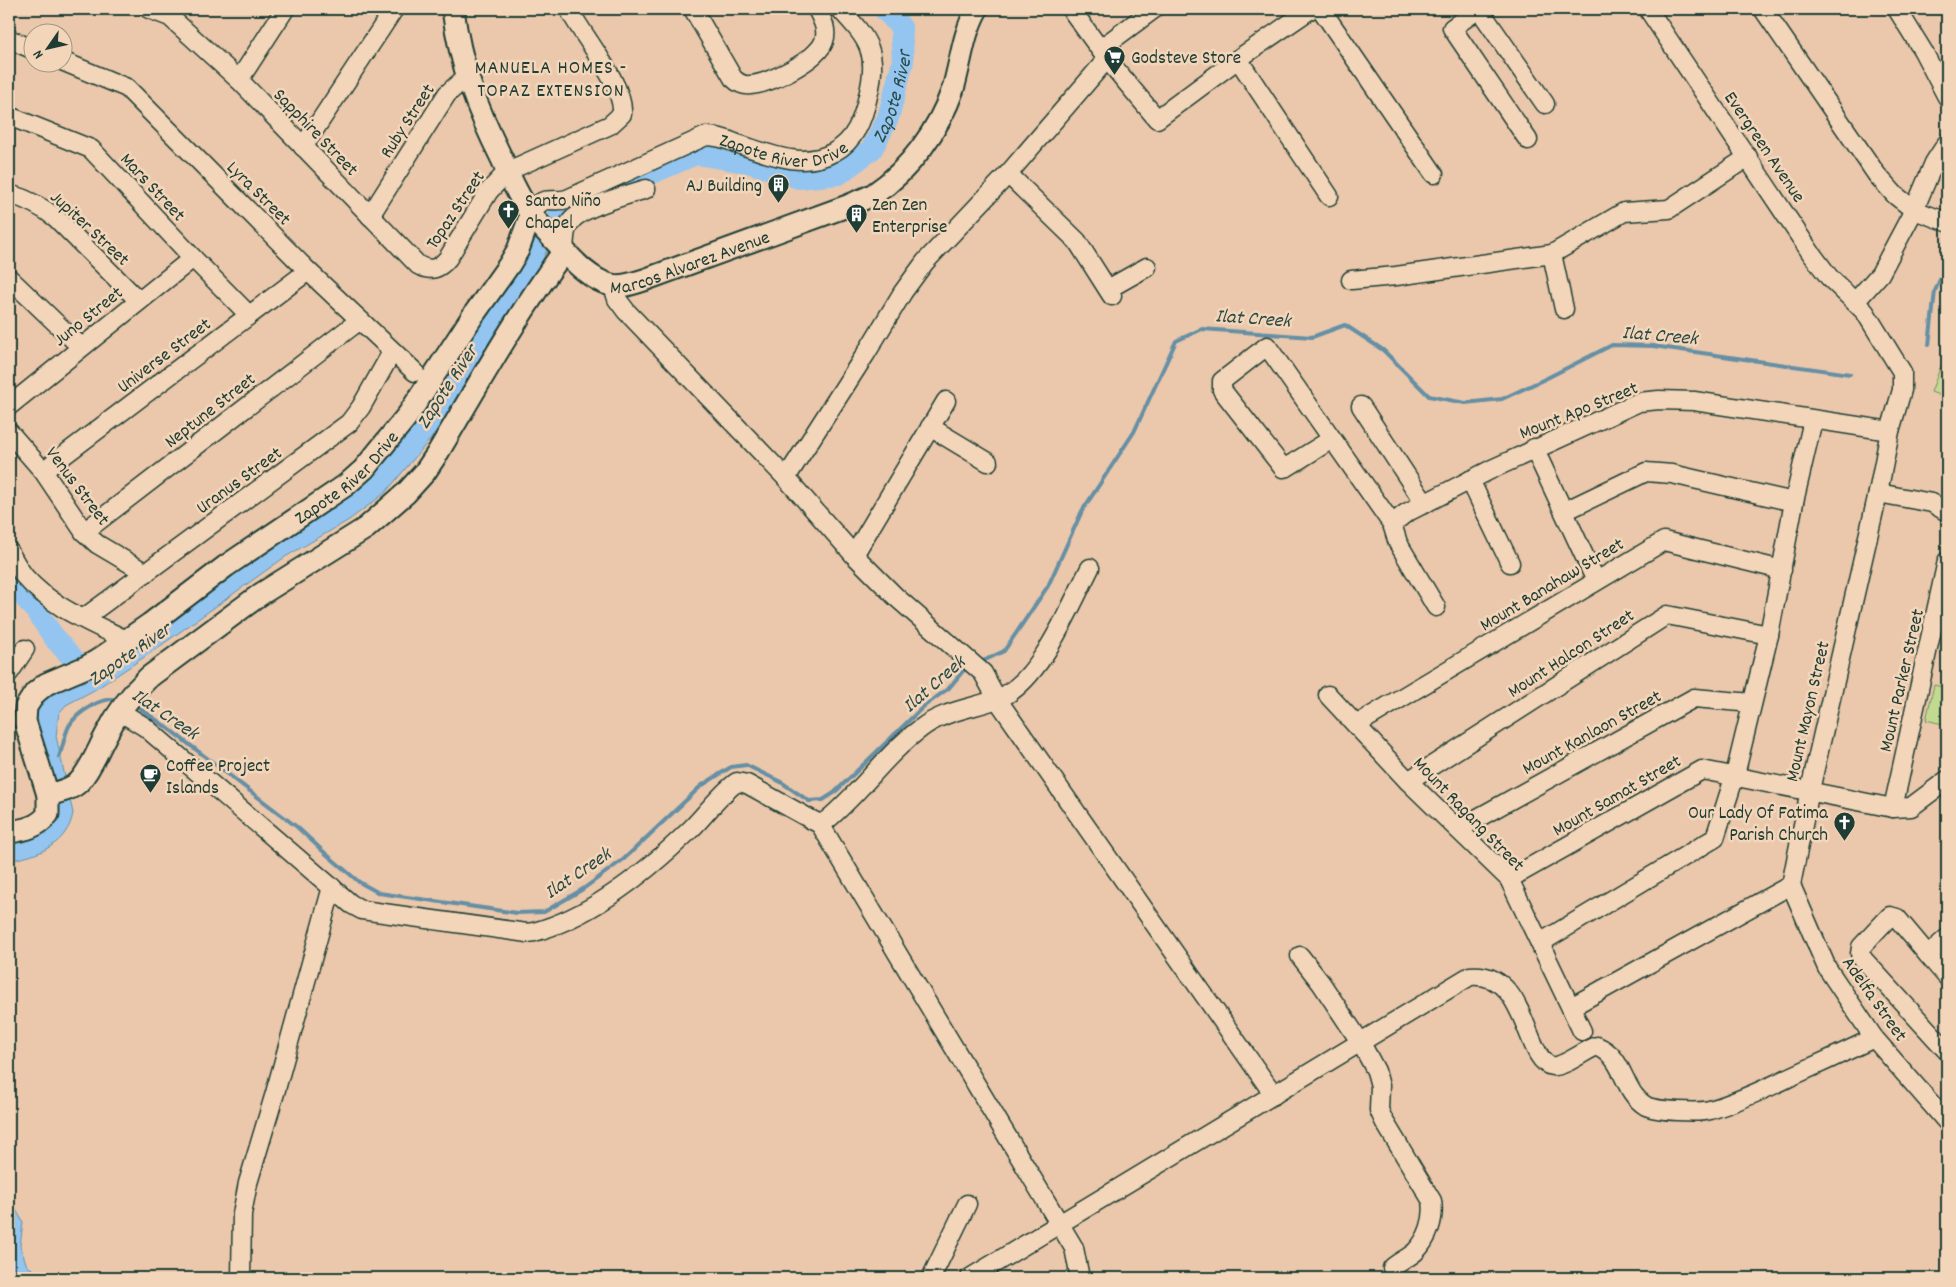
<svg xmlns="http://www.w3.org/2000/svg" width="1956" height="1287" viewBox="0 0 1956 1287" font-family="Dekko,sans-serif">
<rect width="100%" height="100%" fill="#ebc8ab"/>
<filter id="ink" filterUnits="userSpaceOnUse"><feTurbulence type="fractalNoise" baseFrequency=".02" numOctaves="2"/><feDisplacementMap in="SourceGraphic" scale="10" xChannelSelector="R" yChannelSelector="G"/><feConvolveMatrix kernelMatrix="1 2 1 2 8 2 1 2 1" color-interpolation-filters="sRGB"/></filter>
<g filter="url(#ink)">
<!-- green -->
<path fill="#c2da90" stroke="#708c62" d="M 1947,350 L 1947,398 L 1931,392 Z
M 1934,685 L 1947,688 L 1947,725 L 1926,720 Z"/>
<!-- water -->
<path fill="#93c5f0" stroke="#658fa5" d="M 533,233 L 543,242 L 547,250 L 540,266 L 527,285 L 433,436 L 385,493 L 349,520 L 285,557 L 149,654 L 96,689 L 66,705 L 59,713 L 56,736 L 73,813 C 68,844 37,857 9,860 L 9,840 L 47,818 L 31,729 L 33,699 L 360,483 Z
M 9,1198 L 23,1222 L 20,1246 L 27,1266 L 48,1278 L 9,1278 Z"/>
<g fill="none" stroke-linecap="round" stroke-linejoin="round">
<!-- stream -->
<path stroke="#658fa5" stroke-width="4" d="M 1929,345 L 1935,291 L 1947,263
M 979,663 L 1004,651 L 1048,586 L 1082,511 L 1134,432 L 1176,341 L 1202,329 L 1312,337 L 1345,325 L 1383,350 L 1429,396 L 1465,403 L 1502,399 L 1547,378 L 1612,345 L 1653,346 L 1850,374
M 134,704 L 169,729 L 297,827 L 325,853 L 359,882 L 379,893 L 517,913 L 544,912 L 583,889 L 624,859 L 701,786 L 731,767 L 746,765 L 781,782 L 809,801 L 823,800 L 834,793 L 923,707 L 949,688 L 963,671 L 970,667
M 59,757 C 63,747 64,736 69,726 C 77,712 104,695 120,700"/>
<!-- river -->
<g stroke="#93c5f0" stroke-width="22">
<path id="s1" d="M 534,247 L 550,224 L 567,210 L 696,154 L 751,163 L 799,178 L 839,174 L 872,149 L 888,118 L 903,61 L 901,27 L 884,9"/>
<path d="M 9,579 L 34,608 L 56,640 L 92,679"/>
</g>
<defs>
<g id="minor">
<path d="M 149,9 L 170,17 L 239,80 L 418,265 C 431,272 439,269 448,258 L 489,191 L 508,171 L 610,125 L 622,114 C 625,85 582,36 569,9"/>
<path d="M 693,9 L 733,78 C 738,83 743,86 750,85 C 769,84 818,60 824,41 C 828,30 822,19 817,9"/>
<path d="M 1071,9 L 1107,59 L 1157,119 L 1238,59 L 1311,9"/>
<path d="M 1321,9 L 1434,174"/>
<path d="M 1479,9 L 1452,28 L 1528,140"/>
<path d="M 1479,9 L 1545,104"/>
<path d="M 1763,9 L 1877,175 L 1895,195 L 1914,210 L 1947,222"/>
<path d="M 1897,9 L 1923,51 L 1947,97"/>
<path d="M 9,39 L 32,49"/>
<path d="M 1100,49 L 1154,9"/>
<path d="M 1238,59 L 1329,196"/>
<path d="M 62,61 L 127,88 L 308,271 L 415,372"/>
<path d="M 239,80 L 285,9"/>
<path d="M 9,116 L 91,149 L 193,258 L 249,315"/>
<path d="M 303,147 L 394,9"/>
<path d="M 1008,174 L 1077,241 L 1112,296"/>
<path d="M 9,194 C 27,199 41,206 56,218 L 139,301"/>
<path id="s2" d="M 531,214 C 545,192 549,204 567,199 L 706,136 C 716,136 726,139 735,143 C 767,153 802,170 834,152 C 855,141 863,119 868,96 C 879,53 869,40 840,9"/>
<path d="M 370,216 L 447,94 L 466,77"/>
<path d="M 564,251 C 565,242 564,231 569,224 C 578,207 628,195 646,189"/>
<path d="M 1552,254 L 1564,309"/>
<path d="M 9,278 L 81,347"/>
<path d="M 1351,280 L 1396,276 L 1552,254 L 1624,212 L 1669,209 L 1748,157"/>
<path d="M 613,286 L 617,299 L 626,311 L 786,478 L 854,555 L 896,597 L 983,673 L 997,699 L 1274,1095"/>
<path d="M 1108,289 L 1147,267"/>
<path d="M 1855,302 L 1880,274 L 1914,210 L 1934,163 L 1947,143"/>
<path d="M 9,406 L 193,258"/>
<path d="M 1361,406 L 1425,504"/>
<path d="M 930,427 L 988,462"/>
<path d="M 9,432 L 43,471 L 84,532 L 97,544 L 146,573"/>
<path d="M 1332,439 L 1287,467 L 1283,468 L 1222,390 L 1222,381 L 1267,346 L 1392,524"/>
<path d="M 1534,448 L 1596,581"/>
<path d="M 43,471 L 308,271"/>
<path d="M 786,478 L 865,355 L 903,292 L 925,262 L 1008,174 L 1107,59"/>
<path d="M 1470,480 L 1510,563"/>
<path d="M 1878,493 L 1932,503 L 1947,512"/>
<path d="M 1565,511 L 1646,472 L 1672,474 L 1794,502"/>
<path d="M 84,532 L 360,320"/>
<path d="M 9,551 C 14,560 19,570 25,577 C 51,607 92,623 126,640"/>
<path d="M 854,555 L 946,401"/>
<path d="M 1436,607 L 1398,543 L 1392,524 L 1406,513 L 1492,469 L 1639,402 L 1659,400 L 1694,401 L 1890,431"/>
<path d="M 84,618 L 349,423 L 361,407 L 392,352"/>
<path d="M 9,673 L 25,649"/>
<path d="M 1328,695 L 1408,781 L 1509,879 L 1582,1031"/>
<path d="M 119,711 L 145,727 L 351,904 L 362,910 L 527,933 L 534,932 C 593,916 649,870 692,828 C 706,814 721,793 737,782 L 747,784 L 812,820 L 820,824 L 827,820 C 861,792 885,755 920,729 C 943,711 970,709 997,699 C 1039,684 1070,607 1090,568"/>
<path d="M 1356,725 L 1664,541 L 1782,570"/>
<path d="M 1408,781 L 1667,615 L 1769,635"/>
<path d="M 1893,808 L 1947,561"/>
<path d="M 820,824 L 1074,1248 L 1080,1278"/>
<path d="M 1458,829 L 1694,698 L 1752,703"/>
<path d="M 1509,879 L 1702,770 L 1893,808 L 1911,807 L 1947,780"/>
<path d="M 1791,885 L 1827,968 L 1874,1038 L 1947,1122"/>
<path d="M 1947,938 L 1928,955 L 1947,977"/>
<path d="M 1540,943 L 1715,838 L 1735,775 L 1769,635 L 1794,502 L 1813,420"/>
<path d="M 1928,955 L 1897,918 L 1890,916 L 1861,947 L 1860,954 L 1864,960 L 1947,1051"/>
<path d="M 1300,956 L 1321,983 L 1361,1043 L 1376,1071 L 1380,1086 L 1379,1110 L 1384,1121 L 1432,1201 C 1435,1219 1428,1239 1415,1252 C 1408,1258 1399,1262 1392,1268"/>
<path d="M 1571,1007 L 1791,885 L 1810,790 L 1878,493 L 1890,431 L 1902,390 L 1902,372 L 1865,312 L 1829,277 L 1811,253 L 1648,9"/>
<path d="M 241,1278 L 242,1214 L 248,1183 L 275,1093 L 332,887"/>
<path d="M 931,1278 L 967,1204"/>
<path d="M 970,1278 L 1470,976 C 1528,970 1524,1061 1552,1066 C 1563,1068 1585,1050 1597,1046 C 1626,1058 1621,1091 1646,1106 C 1656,1111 1699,1113 1710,1110 C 1737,1102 1763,1090 1788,1078 C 1817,1065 1845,1052 1874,1038"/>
</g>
<g id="major">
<path id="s3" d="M 453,9 C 460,65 477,109 502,159 C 510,178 518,196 530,213 C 539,225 550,236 561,247 C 574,262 591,280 611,285 C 621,288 634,283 644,280 L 850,205 C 858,201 867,198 874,194 C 910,170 939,129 953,89 C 961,62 963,34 977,9"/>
<path d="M 48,795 C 58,792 71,790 79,782 C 91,769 98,750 106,735 C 117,713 131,694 149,677 L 261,594 L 366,528 L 406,493 L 425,472 L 437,454 C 478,385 517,315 564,251"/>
<path id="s4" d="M 9,832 C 24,830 39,827 48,814 L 48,795 L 25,721 L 26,707 L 35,693 L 46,684 L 86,667 L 98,660 L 150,624 L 226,566 L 346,485 L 364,469 L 408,415 L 472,317 L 509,265 L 518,250 L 531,214"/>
</g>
</defs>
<!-- minor casing -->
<use href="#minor" stroke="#1f3d34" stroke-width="21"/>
<!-- major casing -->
<use href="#major" stroke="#1f3d34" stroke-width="25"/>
<!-- minor -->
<use href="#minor" stroke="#f3d6b9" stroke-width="18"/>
<!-- major -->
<use href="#major" stroke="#f3d6b9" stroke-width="21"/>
</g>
</g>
<!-- icons -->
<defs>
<symbol id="supermarket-pin" viewBox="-11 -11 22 30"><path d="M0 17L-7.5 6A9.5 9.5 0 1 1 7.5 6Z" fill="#1f3d34" stroke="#f3d6b9"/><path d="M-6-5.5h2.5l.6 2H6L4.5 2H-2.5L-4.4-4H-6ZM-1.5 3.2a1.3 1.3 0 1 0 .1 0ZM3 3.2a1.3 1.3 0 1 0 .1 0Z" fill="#fff"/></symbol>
<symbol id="building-pin" viewBox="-11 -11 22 30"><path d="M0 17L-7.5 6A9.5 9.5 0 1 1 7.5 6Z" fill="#1f3d34" stroke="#f3d6b9"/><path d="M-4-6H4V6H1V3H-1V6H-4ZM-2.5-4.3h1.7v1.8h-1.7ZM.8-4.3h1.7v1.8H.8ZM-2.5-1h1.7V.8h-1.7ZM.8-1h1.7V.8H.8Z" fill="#fff"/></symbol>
<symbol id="church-pin" viewBox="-11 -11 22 30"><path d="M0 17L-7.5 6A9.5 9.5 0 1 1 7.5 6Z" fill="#1f3d34" stroke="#f3d6b9"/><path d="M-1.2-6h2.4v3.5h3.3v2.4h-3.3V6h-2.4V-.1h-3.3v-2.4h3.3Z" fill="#fff"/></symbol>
<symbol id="cafe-pin" viewBox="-11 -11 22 30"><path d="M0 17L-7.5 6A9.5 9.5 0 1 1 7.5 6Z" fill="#1f3d34" stroke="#f3d6b9"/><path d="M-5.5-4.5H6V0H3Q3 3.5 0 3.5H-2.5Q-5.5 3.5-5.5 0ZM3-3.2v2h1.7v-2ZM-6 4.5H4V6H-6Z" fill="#fff"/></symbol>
</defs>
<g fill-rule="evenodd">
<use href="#supermarket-pin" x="1102" y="44" width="25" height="34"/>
<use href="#building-pin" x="766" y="172" width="25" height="34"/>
<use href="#church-pin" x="496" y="198" width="25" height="34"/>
<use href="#building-pin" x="844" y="202" width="25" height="34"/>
<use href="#cafe-pin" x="138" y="762" width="25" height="34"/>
<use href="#church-pin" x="1832" y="810" width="25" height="34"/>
</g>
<g text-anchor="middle" stroke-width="5" stroke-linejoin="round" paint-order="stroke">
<!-- poi labels -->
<g font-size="19" fill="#1f3d34" stroke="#f3d6b9" text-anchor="start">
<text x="1131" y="63">Godsteve Store</text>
<text x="762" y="191" text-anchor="end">AJ Building</text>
<text x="525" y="206">Santo Niño<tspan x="525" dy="22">Chapel</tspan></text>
<text x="872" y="210">Zen Zen<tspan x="872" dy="22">Enterprise</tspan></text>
<text x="166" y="771">Coffee Project<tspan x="166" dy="22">Islands</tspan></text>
<text x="1828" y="818" text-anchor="end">Our Lady Of Fatima<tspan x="1828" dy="22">Parish Church</tspan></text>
</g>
<!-- street labels -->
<g font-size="19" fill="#1f3d34" stroke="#f3d6b9">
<text transform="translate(406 120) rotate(-57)" y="7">Ruby Street</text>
<text transform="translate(317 131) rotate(46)" y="7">Sapphire Street</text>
<text dy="7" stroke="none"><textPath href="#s2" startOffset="275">Zapote River Drive</textPath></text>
<text transform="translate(1766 146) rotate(56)" y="7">Evergreen Avenue</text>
<text transform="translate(154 186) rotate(47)" y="7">Mars Street</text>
<text transform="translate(260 192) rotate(45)" y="7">Lyra Street</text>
<text transform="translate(454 209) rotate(-56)" y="7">Topaz Street</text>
<text transform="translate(91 227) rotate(43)" y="7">Jupiter Street</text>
<text dy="7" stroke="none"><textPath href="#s3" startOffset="412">Marcos Alvarez Avenue</textPath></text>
<text transform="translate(87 315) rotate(-39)" y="7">Juno Street</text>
<text transform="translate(163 354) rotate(-37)" y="7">Universe Street</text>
<text transform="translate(209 409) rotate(-38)" y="7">Neptune Street</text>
<text transform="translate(1578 409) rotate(-22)" y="7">Mount Apo Street</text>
<text dy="7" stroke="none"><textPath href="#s4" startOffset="552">Zapote River Drive</textPath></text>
<text transform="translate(238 479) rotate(-36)" y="7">Uranus Street</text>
<text transform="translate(79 485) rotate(53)" y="7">Venus Street</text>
<text transform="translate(1551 583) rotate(-31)" y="7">Mount Banahaw Street</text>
<text transform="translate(1570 652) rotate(-33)" y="7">Mount Halcon Street</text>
<text transform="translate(1900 680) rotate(-77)" y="7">Mount Parker Street</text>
<text transform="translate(1806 711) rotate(-77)" y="7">Mount Mayon Street</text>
<text transform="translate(1591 731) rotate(-29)" y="7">Mount Kanlaon Street</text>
<text transform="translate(1616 794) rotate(-30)" y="7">Mount Samat Street</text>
<text transform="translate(1470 813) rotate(46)" y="7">Mount Ragang Street</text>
<text transform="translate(1876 998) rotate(55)" y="7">Adelfa Street</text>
</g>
<!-- neighbourhood labels -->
<g font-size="20" letter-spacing="1" fill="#1f3d34" stroke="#f3d6b9">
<text x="551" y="73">MANUELA HOMES -<tspan x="551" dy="23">TOPAZ EXTENSION</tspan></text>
</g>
<!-- water labels -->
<g font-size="20" font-style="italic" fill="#2b4b47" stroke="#f3d6b9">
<text dy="7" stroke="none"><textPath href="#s1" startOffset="435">Zapote River</textPath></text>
<text transform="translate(1253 317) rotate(4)" y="7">Ilat Creek</text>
<text transform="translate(1660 334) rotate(5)" y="7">Ilat Creek</text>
<text transform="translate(446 386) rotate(-57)" y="7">Zapote River</text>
<text transform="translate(129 653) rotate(-35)" y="7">Zapote River</text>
<text transform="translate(933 683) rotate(-41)" y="7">Ilat Creek</text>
<text transform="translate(166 713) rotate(34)" y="7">Ilat Creek</text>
<text transform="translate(577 872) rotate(-34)" y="7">Ilat Creek</text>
</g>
</g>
<!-- margin -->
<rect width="1956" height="1287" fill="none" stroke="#f3d6b9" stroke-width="30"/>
<rect x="15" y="15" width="1926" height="1257" fill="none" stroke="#1f3d34" stroke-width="2" filter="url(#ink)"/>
<!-- north arrow -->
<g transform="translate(48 48) rotate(236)"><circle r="24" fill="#f3d6b9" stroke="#9e9984"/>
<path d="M0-4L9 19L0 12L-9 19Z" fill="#1f3d34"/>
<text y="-8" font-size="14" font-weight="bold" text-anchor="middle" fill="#1f3d34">N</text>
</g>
</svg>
